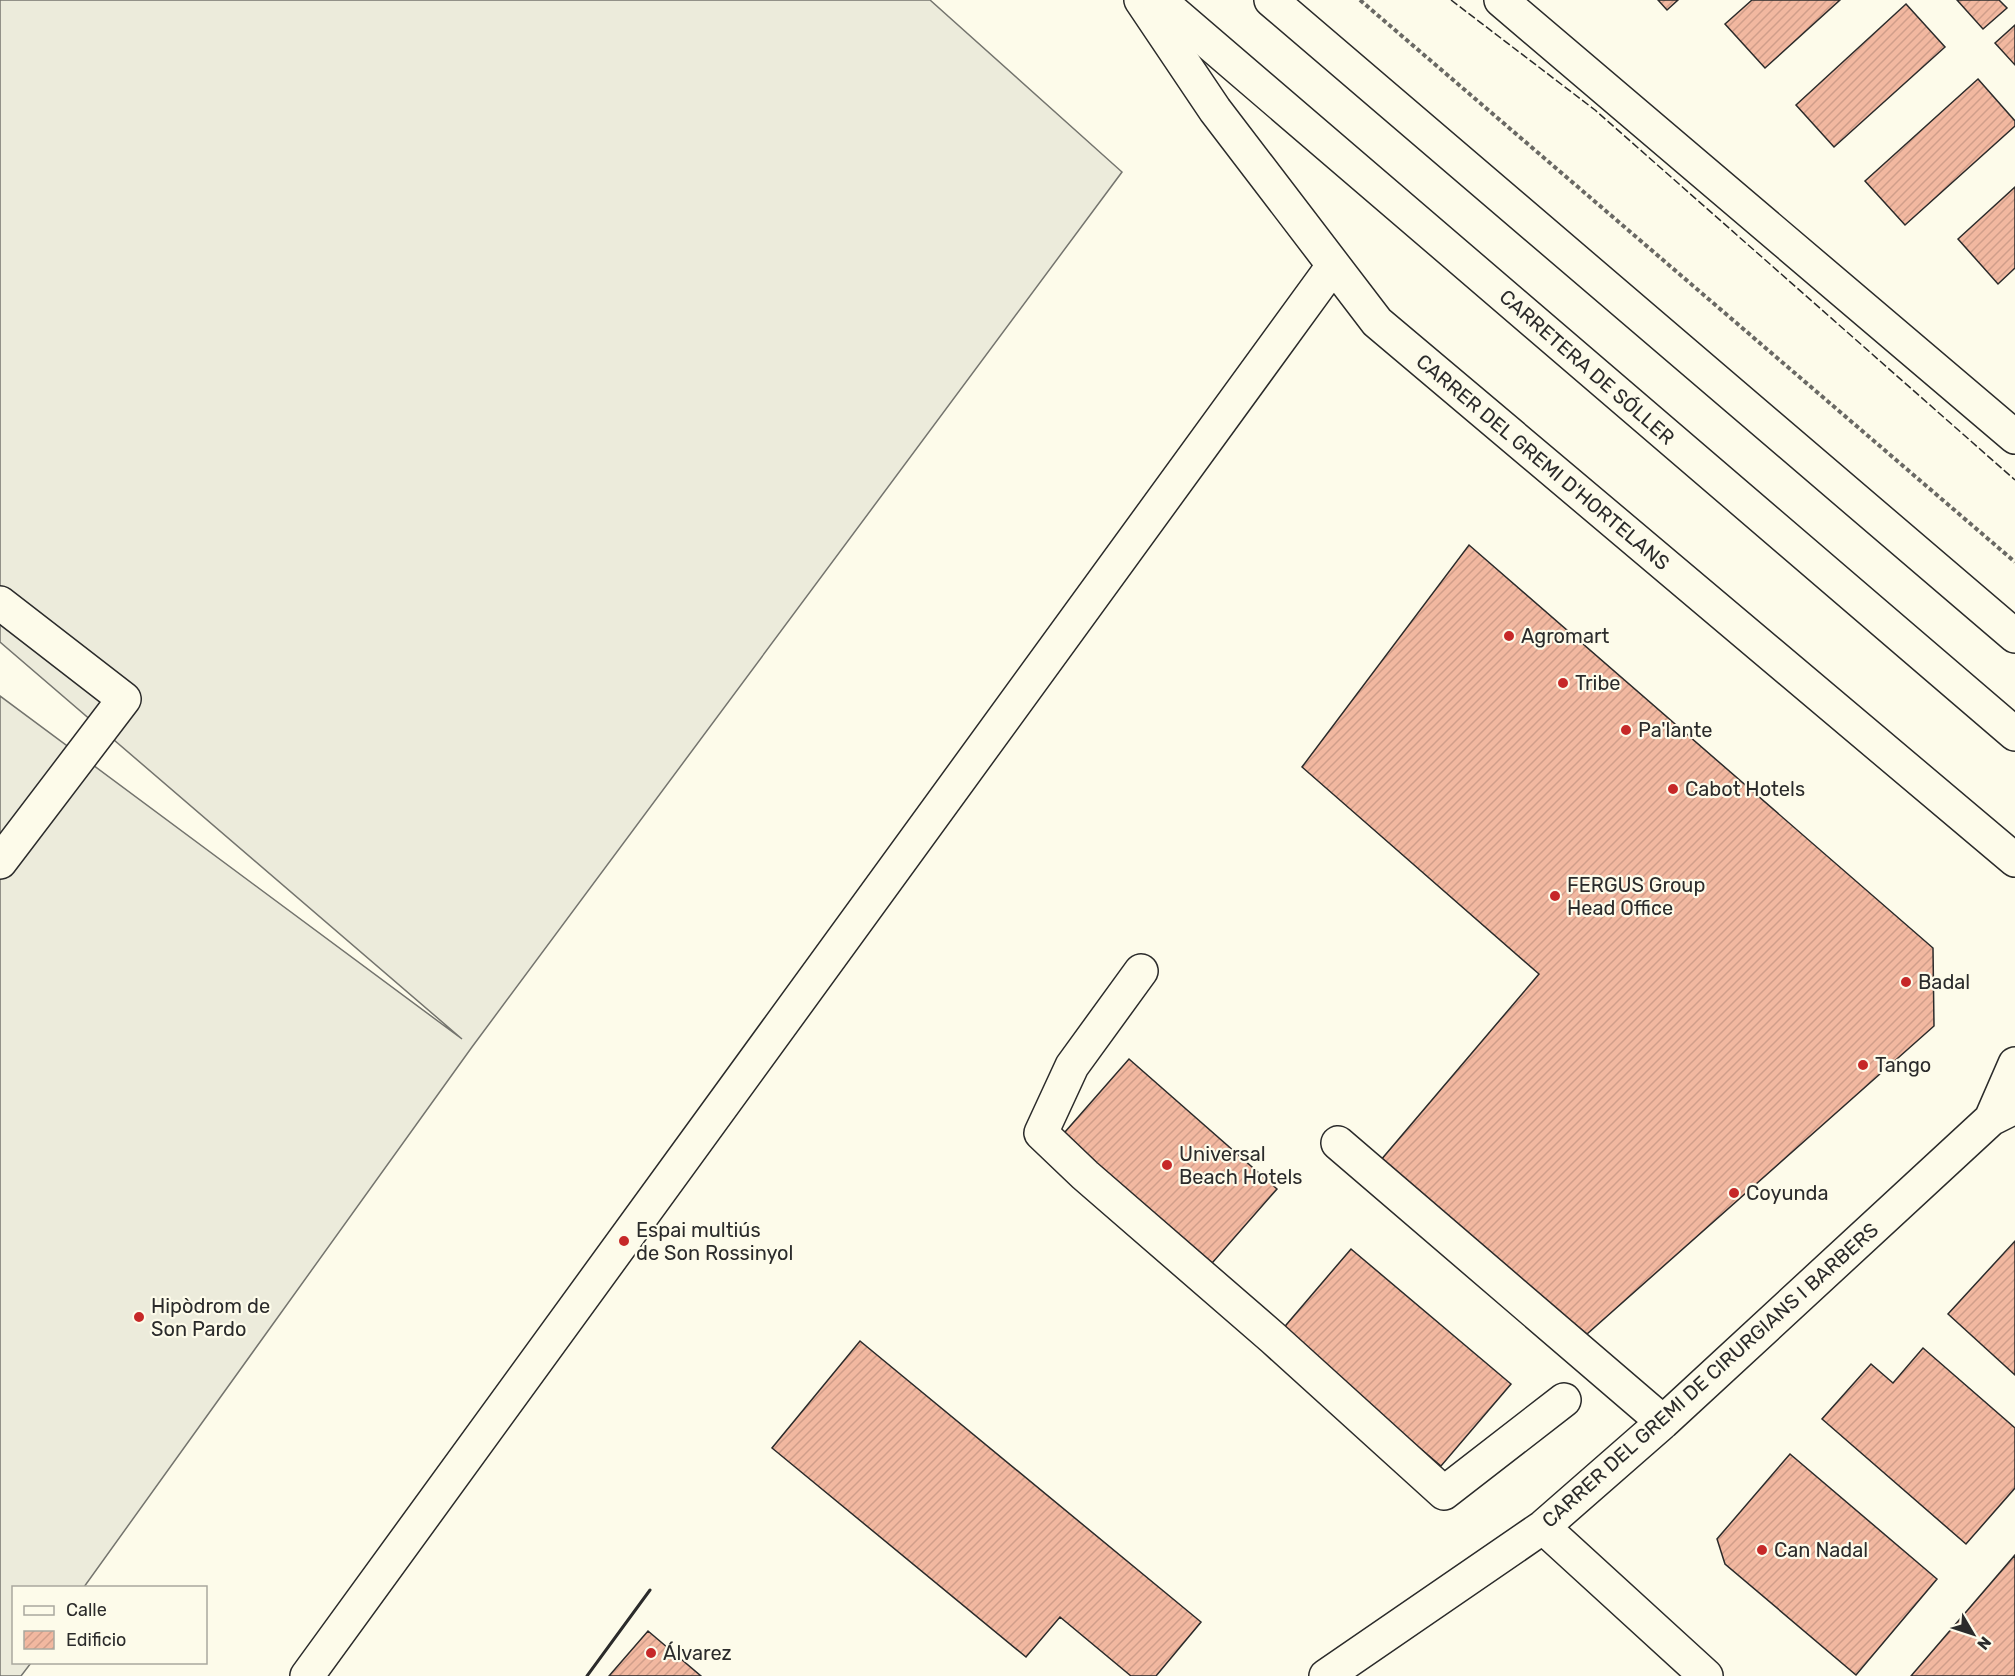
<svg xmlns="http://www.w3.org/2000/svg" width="2015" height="1676" viewBox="0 0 2015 1676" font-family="Rubik,sans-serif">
<defs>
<pattern id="building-hatch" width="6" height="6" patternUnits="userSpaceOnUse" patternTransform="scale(1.5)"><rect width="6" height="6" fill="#f2b8a0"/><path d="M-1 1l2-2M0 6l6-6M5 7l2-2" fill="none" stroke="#d09e8a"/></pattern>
</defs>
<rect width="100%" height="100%" fill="#fdfbea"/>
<!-- grass -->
<path fill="#ecebdb" stroke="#74746e" stroke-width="1.5" d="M 0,0 L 930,0 L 1122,172 L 472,1047 L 84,1587 L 14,1588 L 14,1662 L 31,1663 L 21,1676 L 0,1676 L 0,696 L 462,1039 L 0,642 Z"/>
<!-- building -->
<path fill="url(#building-hatch)" stroke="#2b2b2b" stroke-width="1.5" d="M 1658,0 L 1678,0 L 1667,10 Z
M 1752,0 L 1840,0 L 1765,68 L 1725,24 Z
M 1957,0 L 1999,0 L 2007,8 L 1983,29 Z
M 1906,4 L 1945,47 L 1834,147 L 1796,105 Z
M 2015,25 L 2015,65 L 1995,43 Z
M 1978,79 L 2015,121 L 2015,126 L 1905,225 L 1865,181 Z
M 2015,187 L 2015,268 L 1998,284 L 1958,239 Z
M 1469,545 L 1933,948 L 1934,1026 L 1587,1334 L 1375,1167 L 1539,974 L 1302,767 Z
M 1129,1059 L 1277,1189 L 1206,1270 L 1058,1140 Z
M 2015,1241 L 2015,1375 L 1948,1314 Z
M 1351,1249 L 1511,1384 L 1441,1466 L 1281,1331 Z
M 860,1341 L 1201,1622 L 1156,1676 L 1131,1676 L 1060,1617 L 1026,1657 L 772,1448 Z
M 1923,1348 L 2015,1428 L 2015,1488 L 1966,1544 L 1822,1419 L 1871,1364 L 1893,1383 Z
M 1790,1454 L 1937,1579 L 1856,1675 L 1725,1564 L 1717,1539 Z
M 2015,1555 L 2015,1676 L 1911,1676 Z
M 648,1631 L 701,1676 L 609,1676 Z"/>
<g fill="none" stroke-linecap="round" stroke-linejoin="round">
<defs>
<path id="minor" d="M 1141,0 L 1215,110 L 1377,322 L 2015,860
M 1501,0 L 2015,437
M 0,603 L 124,699 L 0,862
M 1141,971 L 1072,1066 L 1041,1133 L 1085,1175 L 1273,1338 L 1444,1493 L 1564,1400
M 2015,1064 L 1991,1119 L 2015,1107
M 1338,1143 L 1663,1422
M 1543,1527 L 1706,1676
M 307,1676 L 1333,266
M 1326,1676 L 1543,1527 L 1663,1422 L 1991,1119"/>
<path id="major" d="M 1159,0 L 2015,734
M 1271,0 L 2015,636"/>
</defs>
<!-- minor casing -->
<use href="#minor" stroke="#2b2b2b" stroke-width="36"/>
<!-- major casing -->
<use href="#major" stroke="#2b2b2b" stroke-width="36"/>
<!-- path -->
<path stroke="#6a6964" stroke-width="4" stroke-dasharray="4.5 3" stroke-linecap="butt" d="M 1360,0 L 2015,562"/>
<!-- minor -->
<use href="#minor" stroke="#fdfbea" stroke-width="33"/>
<!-- major -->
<use href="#major" stroke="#fdfbea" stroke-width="33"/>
<!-- fence -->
<path stroke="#2b2b2b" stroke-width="1.5" stroke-dasharray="8 3" stroke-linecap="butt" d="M 1451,0 L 1595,110 L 2015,480"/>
<!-- wall -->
<path stroke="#2b2b2b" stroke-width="3" d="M 587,1676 L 650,1590"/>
</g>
<!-- markers -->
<g fill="#c62828" stroke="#fdfbea" stroke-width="2">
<circle cx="1509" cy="636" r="6"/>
<circle cx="1563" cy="683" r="6"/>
<circle cx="1626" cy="730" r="6"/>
<circle cx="1673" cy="789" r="6"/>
<circle cx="1555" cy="896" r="6"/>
<circle cx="1906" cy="982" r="6"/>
<circle cx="1863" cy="1065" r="6"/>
<circle cx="1167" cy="1165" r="6"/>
<circle cx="1734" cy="1193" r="6"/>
<circle cx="624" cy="1241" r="6"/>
<circle cx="139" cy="1317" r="6"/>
<circle cx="1762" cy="1550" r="6"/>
<circle cx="651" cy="1653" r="6"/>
</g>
<g text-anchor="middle" stroke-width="4.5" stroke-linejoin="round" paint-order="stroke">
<!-- street labels -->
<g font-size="20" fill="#2b2b2b" stroke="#fdfbea">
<text transform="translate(1587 367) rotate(41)" y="7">CARRETERA DE SÓLLER</text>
<text transform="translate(1543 462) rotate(40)" y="7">CARRER DEL GREMI D'HORTELANS</text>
<text transform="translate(1710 1375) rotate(-42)" y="7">CARRER DEL GREMI DE CIRURGIANS I BARBERS</text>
</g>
<!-- poi labels -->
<g font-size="20" fill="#2b2b2b" stroke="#fdfbea" text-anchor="start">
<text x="1521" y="643">Agromart</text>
<text x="1575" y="690">Tribe</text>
<text x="1638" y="737">Pa'lante</text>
<text x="1685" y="796">Cabot Hotels</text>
<text x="1567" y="892">FERGUS Group<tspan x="1567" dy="23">Head Office</tspan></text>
<text x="1918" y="989">Badal</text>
<text x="1875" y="1072">Tango</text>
<text x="1179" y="1161">Universal<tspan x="1179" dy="23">Beach Hotels</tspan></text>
<text x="1746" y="1200">Coyunda</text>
<text x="636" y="1237">Espai multiús<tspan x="636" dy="23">de Son Rossinyol</tspan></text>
<text x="151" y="1313">Hipòdrom de<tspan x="151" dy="23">Son Pardo</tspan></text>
<text x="1774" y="1557">Can Nadal</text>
<text x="663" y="1660">Álvarez</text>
</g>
</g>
<!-- legend -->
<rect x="12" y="1586" width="195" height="78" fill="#fdfbea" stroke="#a9a89e" stroke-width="1.5"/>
<rect x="24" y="1606" width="30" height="9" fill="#fdfbea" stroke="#a9a89e" stroke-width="1.5"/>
<text x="66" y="1616" font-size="18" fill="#2b2b2b">Calle</text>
<rect x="24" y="1631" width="30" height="18" fill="url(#building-hatch)" stroke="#a9a89e" stroke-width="1.5"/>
<text x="66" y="1646" font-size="18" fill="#2b2b2b">Edificio</text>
<!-- north arrow -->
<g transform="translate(1973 1634) rotate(129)" stroke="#fdfbea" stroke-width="4.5" paint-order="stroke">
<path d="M0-4.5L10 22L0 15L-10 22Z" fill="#2b2b2b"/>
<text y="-9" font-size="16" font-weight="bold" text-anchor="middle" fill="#2b2b2b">N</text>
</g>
</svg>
